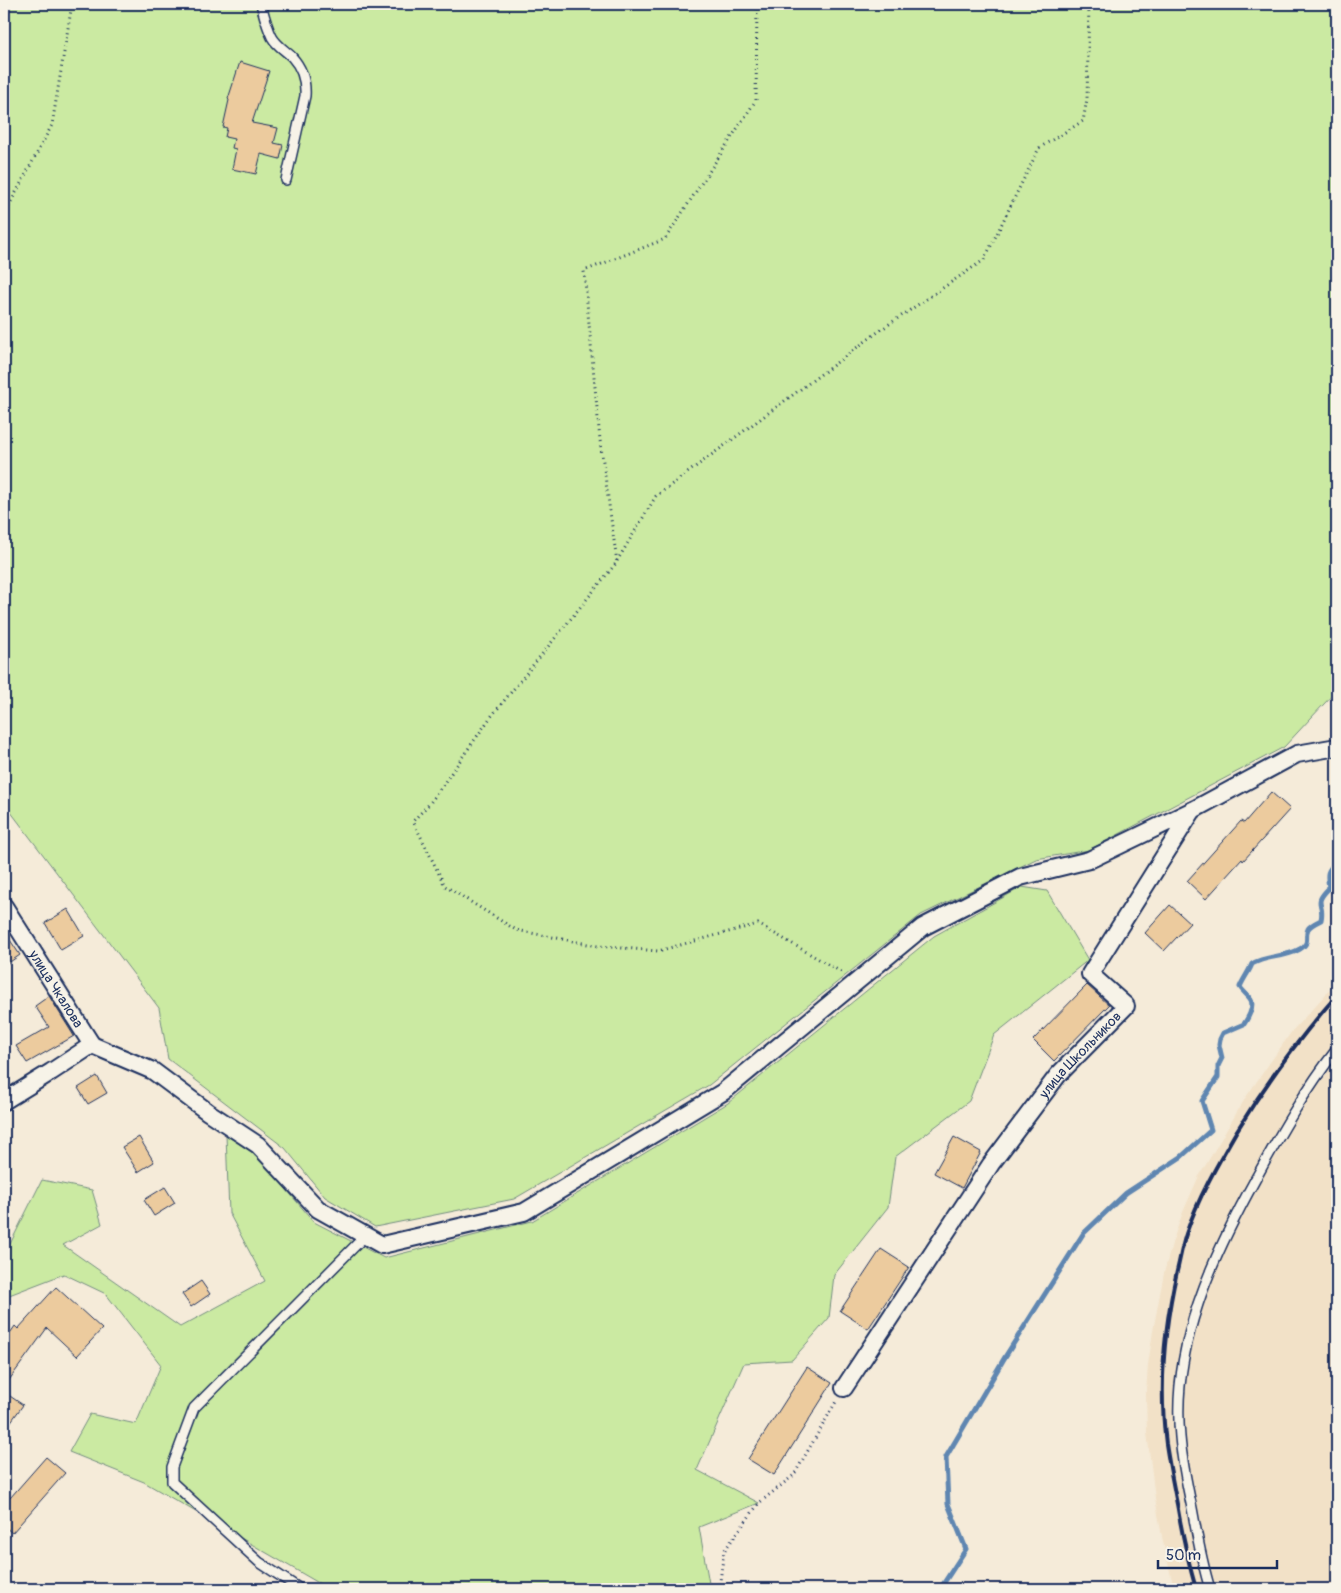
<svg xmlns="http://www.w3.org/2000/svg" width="1341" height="1593" viewBox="0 0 1341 1593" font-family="Pangolin,sans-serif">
<rect width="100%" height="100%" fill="#f5ebd9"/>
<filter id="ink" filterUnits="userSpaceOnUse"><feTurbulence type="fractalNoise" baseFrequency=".02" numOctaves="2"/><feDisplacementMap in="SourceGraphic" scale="10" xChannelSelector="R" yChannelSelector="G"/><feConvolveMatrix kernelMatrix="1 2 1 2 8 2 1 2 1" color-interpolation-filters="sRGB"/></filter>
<g filter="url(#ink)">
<!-- built -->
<path fill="#f2e1c7" d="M 1337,982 L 1337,1589 L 1174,1589 L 1163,1542 L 1155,1498 L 1147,1433 L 1146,1394 L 1148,1365 L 1153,1331 L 1164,1273 L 1173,1240 L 1183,1212 L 1198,1178 L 1246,1097 L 1292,1031 Z"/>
<!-- green -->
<path fill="#cbeaa2" stroke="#738c80" d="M 4,4 L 1337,4 L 1337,690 L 1284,747 L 1089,850 L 1036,859 L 921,915 L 709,1085 L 514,1199 L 375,1227 L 325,1197 L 285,1148 L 168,1059 L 159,1008 L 4,803 Z
M 1022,887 L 1047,891 L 1088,960 L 994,1035 L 969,1101 L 895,1157 L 888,1207 L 834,1275 L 829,1318 L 792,1360 L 744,1363 L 697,1470 L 759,1503 L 699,1527 L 710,1589 L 329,1589 L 144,1482 L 69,1452 L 90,1414 L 136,1424 L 161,1365 L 106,1294 L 64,1274 L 4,1297 L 4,1256 L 42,1180 L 92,1190 L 102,1224 L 63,1245 L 180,1327 L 265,1281 L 229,1213 L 226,1135 L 259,1157 L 314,1222 L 384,1258 L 532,1221 L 728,1103 L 934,936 Z"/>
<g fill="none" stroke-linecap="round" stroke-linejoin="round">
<!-- stream -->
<path stroke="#5f86b1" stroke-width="5" d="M 940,1589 L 966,1549 L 948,1504 L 946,1457 L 1005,1357 L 1083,1234 L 1126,1193 L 1181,1157 L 1211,1130 L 1202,1101 L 1218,1077 L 1218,1066 L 1222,1058 L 1219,1045 L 1220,1039 L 1223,1033 L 1244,1024 C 1248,1018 1254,1007 1251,1000 C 1248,995 1243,992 1240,987 C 1243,979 1249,972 1252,964 C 1266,955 1285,958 1300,949 C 1311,943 1304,936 1308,929 C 1310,925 1317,922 1321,920 C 1325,902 1312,905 1329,888 C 1327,874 1326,871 1337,862"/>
</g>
<!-- building -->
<path fill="#eccb9e" stroke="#1b2f5e" d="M 240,62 L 269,71 L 252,123 L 278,128 L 274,143 L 283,145 L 280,159 L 261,154 L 256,174 L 232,169 L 236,149 L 232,148 L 234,139 L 225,137 L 227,128 L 223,127 L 229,100 L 228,99 Z
M 1271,792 L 1290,809 L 1243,861 L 1242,859 L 1206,899 L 1187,881 L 1241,821 L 1244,823 Z
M 1170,905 L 1190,923 L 1164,951 L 1145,933 Z
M 68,909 L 84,936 L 61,950 L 45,923 Z
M 4,931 L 20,955 L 4,966 Z
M 1087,985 L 1109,1005 L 1054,1061 L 1033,1040 Z
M 49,996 L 74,1036 L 27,1063 L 16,1046 L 49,1027 L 35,1006 Z
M 97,1076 L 107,1093 L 88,1104 L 78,1088 Z
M 139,1137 L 154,1162 L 138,1172 L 122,1147 Z
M 954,1137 L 981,1152 L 962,1188 L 934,1173 Z
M 165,1187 L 175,1203 L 154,1216 L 144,1200 Z
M 881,1249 L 909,1267 L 868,1329 L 840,1311 Z
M 201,1281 L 210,1294 L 191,1307 L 182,1294 Z
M 56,1287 L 102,1329 L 77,1356 L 47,1328 L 4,1387 L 4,1342 L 15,1326 L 18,1329 Z
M 807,1367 L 832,1383 L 774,1475 L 748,1459 Z
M 4,1392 L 23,1405 L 4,1431 Z
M 46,1457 L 65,1473 L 12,1533 L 4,1526 L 4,1492 L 10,1498 Z"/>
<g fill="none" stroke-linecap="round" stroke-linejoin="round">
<defs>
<path id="lane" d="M 261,4 C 264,15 267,27 272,37 C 277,46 285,50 292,57 C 302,68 306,81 305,96 L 286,180
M 300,1589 L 259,1562 L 172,1482 L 172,1467 L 194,1408 L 365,1236
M 1210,1589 C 1202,1563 1197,1536 1192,1508 C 1187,1485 1182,1461 1180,1437 C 1171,1347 1212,1258 1255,1180 C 1280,1134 1305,1090 1337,1049"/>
<g id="street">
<path id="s1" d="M 4,906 L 92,1045"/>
<path d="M 92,1045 L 153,1071 L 208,1112 L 258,1145 L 318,1209 L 382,1245 L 524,1212 L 723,1092 L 923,927 L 1020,877 L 1089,860 L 1193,810 L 1297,754 L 1337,747"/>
<path d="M 4,1101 L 51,1072 L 92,1045"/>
<path id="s2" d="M 844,1388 L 991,1164 L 1058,1075 L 1126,1006 L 1090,974 L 1193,810"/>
</g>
</defs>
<!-- lane casing -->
<use href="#lane" stroke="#1b2f5e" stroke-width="12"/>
<!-- street casing -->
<use href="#street" stroke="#1b2f5e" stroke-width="20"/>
<!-- path -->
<path stroke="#1b2f5e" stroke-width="3" stroke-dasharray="1 4" stroke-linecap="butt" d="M 757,4 L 756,100 L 665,239 L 584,271 L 600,440 L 617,562 L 490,718 L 430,803 L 413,821 L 445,886 L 516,930 L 598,946 L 658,951 L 758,924 L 843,973
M 4,215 L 52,125 L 72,4
M 617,561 L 656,496 L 882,329 L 984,260 L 1039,148 L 1083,121 L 1087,99 L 1089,4
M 719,1589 L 724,1551 L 759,1503 L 794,1475 L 837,1400"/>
<!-- lane -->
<use href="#lane" stroke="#f7f3e8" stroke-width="9"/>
<!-- street -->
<use href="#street" stroke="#f7f3e8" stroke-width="16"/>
<!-- rail -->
<path stroke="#1b2f5e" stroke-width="4" d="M 1196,1589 C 1188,1561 1182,1533 1177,1504 C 1173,1484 1169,1464 1166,1444 C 1159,1387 1164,1328 1177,1271 C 1180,1259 1182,1246 1186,1234 C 1198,1198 1217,1165 1236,1132 C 1266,1083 1299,1038 1337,995"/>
</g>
</g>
<g text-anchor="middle" stroke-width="4" stroke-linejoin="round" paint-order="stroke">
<!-- street labels -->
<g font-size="14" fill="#1b2f5e" stroke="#f7f3e8">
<text dy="5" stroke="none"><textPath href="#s1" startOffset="98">улица Чкалова</textPath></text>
<text dy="5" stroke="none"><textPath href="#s2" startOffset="409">улица Школьников</textPath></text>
</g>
</g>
<!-- margin -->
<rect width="1341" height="1593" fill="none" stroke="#f7f3e8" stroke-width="20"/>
<rect x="10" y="10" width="1321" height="1573" fill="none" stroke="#1b2f5e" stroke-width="2" filter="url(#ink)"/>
<!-- scale -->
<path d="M1158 1560v8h119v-8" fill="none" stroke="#1b2f5e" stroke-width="2.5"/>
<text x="1166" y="1560" font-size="15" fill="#1b2f5e" stroke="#f7f3e8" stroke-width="4" paint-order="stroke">50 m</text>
</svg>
